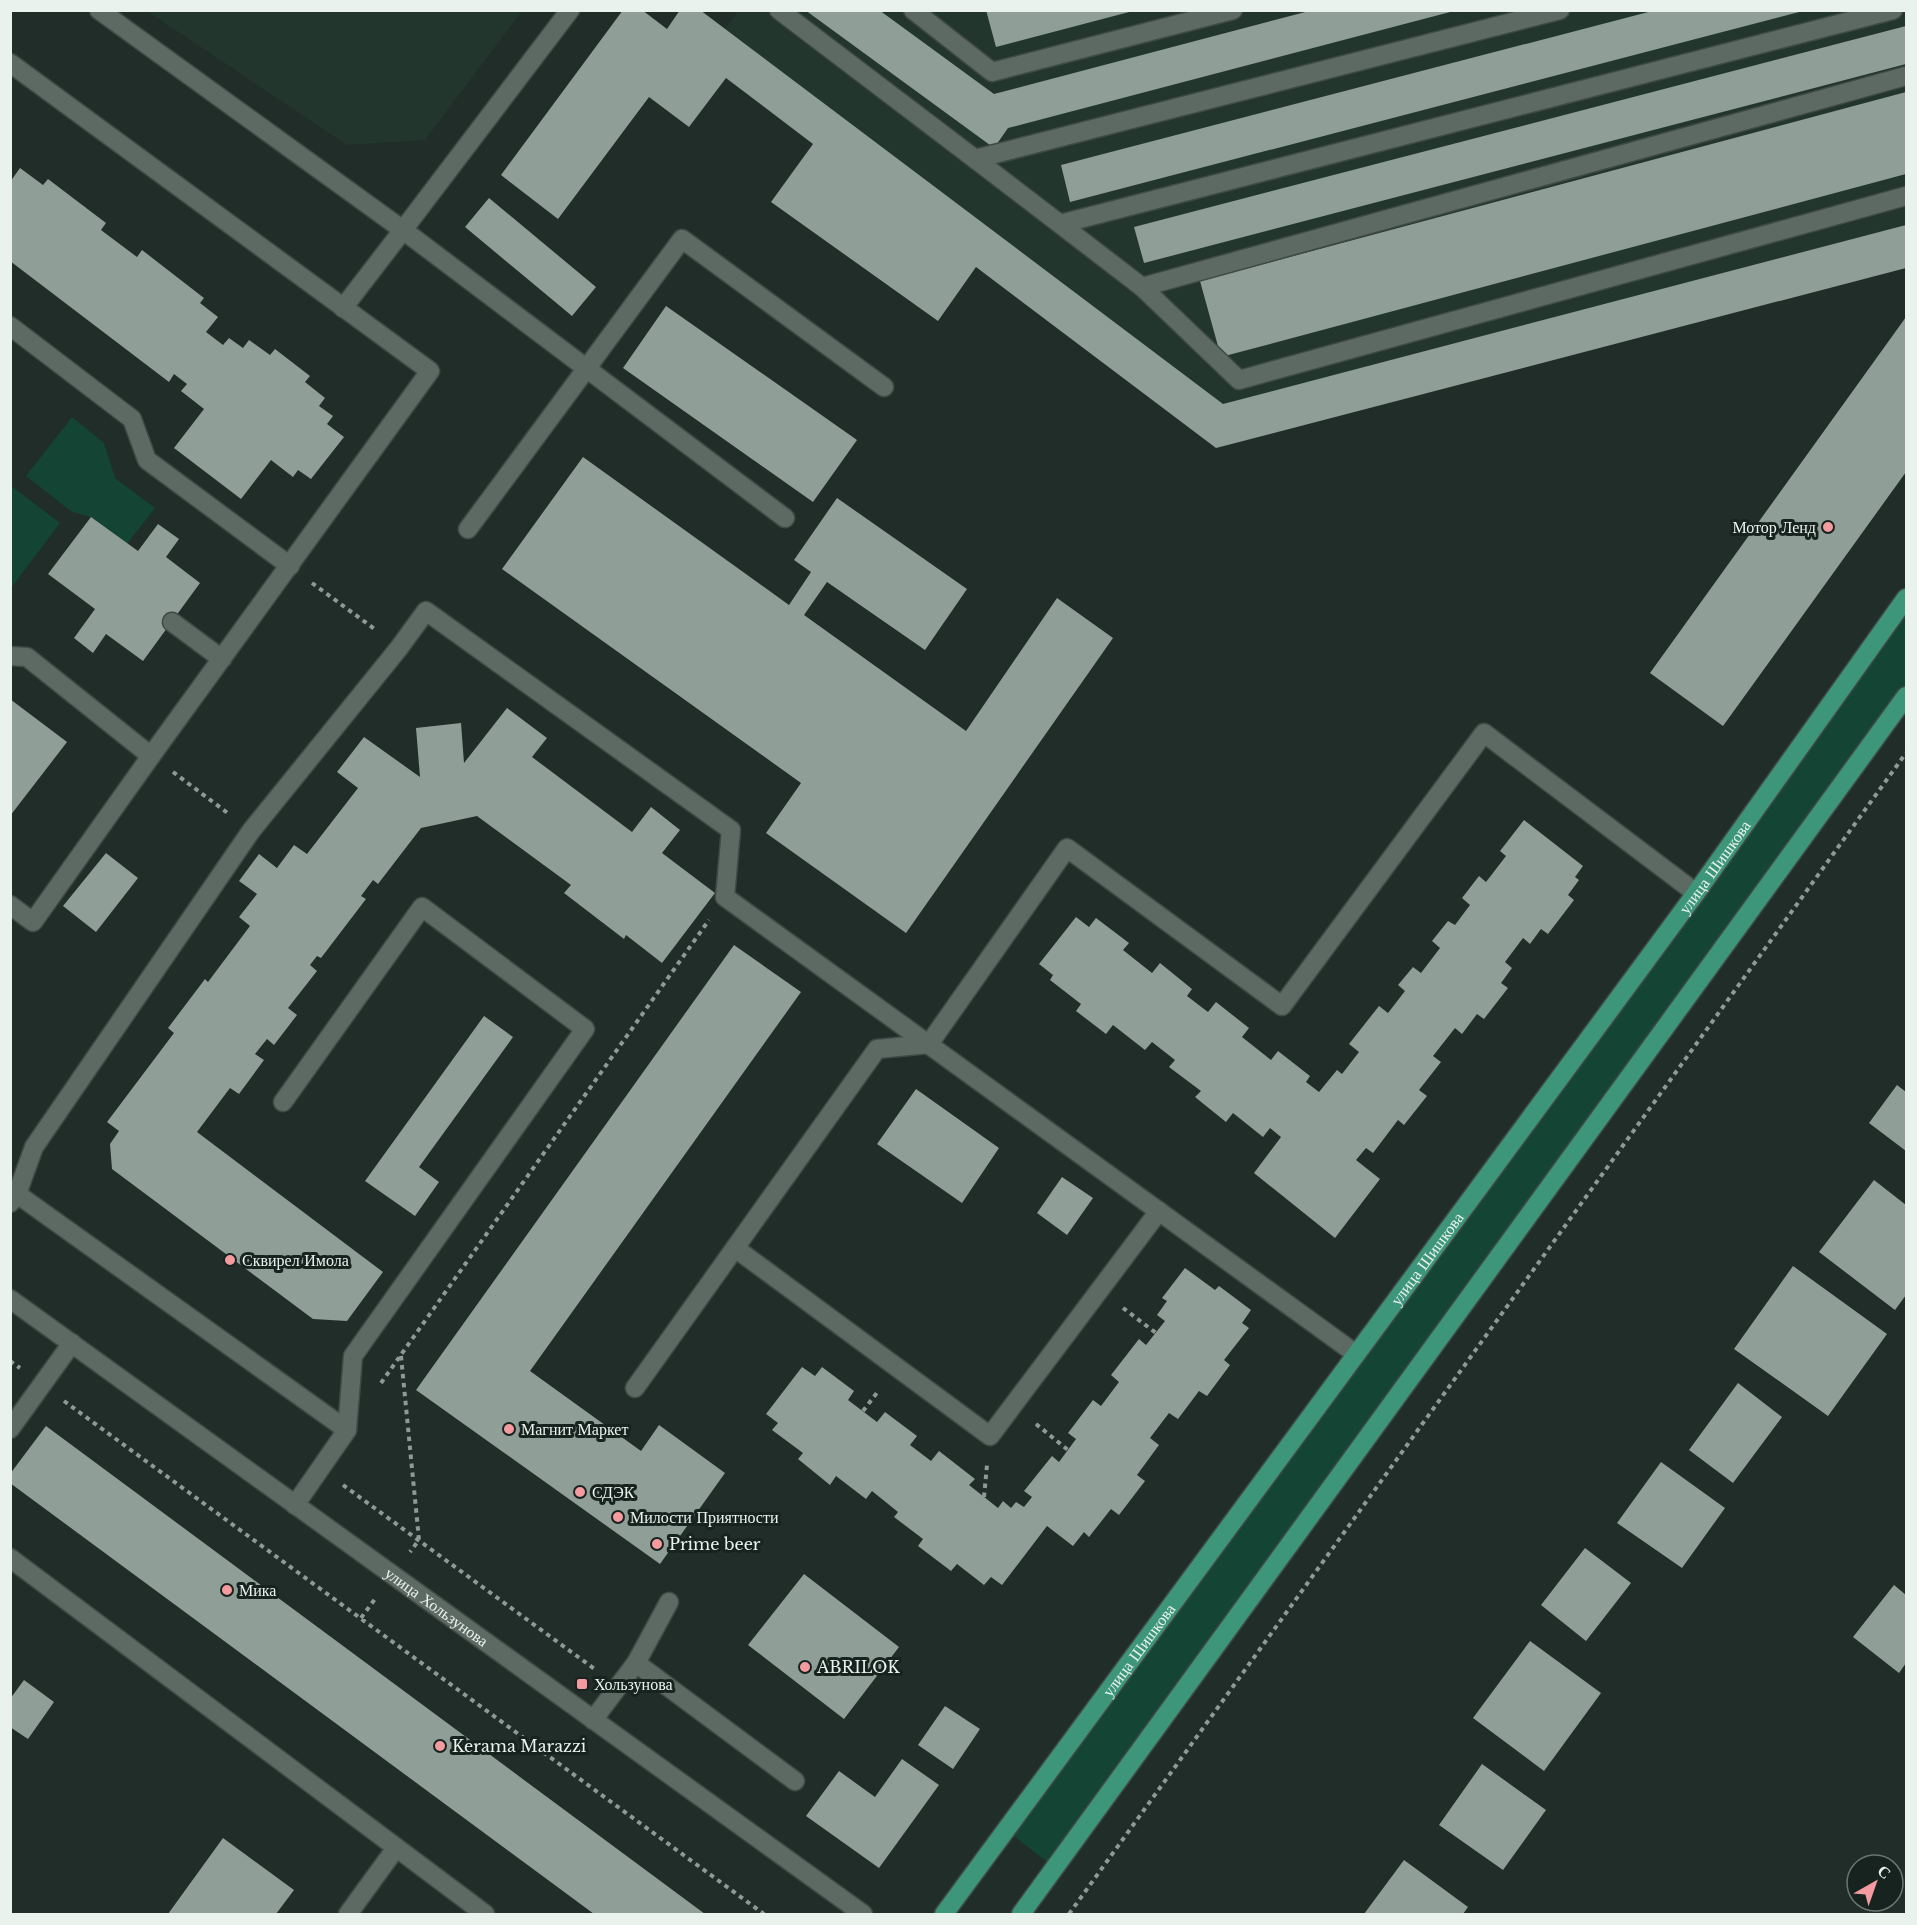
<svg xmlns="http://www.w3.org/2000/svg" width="1917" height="1925" viewBox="0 0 1917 1925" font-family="'Libre Baskerville',serif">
<rect width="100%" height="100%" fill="#212d28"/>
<!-- built -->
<path fill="#23362e" d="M 680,10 L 725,29 L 739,10 L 1906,11 L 1906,268 L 1216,448 L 664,32 Z
M 147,11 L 522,11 L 425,140 L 347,145 Z"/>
<!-- green -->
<path fill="#134434" d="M 72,417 L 104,443 L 115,478 L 155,508 L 127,544 L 91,517 L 72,512 L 26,476 Z
M 10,485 L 60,523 L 11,588 L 10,588 Z
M 1906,598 L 1906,696 L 1055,1868 L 1006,1830 Z"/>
<!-- building -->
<path fill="#8f9e97" d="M 623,10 L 642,10 L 667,29 L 680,10 L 700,10 L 1223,404 L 1906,225 L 1906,268 L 1216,448 L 976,267 L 938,321 L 771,202 L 813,144 L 726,78 L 689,127 L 649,97 L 558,219 L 501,175 Z
M 805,10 L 879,10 L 994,94 L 1313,10 L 1454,11 L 1008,128 L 994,148 Z
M 986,10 L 1133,10 L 1133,11 L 996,47 Z
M 1656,10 L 1803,11 L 1070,202 L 1061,165 Z
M 1906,26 L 1906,64 L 1144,263 L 1134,227 Z
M 1906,92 L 1906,174 L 1221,357 L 1200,281 Z
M 20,168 L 43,185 L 48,179 L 106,223 L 101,230 L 137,257 L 142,250 L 204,298 L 200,303 L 218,317 L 206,332 L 223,345 L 229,338 L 243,348 L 249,340 L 270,355 L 275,349 L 310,376 L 305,382 L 325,398 L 319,406 L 333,416 L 327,424 L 344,437 L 311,479 L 298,470 L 293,477 L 271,460 L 241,499 L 174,448 L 204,409 L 181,391 L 187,384 L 174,374 L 169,382 L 10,261 L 10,182 Z
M 489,198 L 596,287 L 572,316 L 465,227 Z
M 666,306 L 857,440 L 813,502 L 623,368 Z
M 1906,317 L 1906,472 L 1723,726 L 1650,673 Z
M 583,457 L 789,605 L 811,572 L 794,560 L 837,498 L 967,589 L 925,650 L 827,582 L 804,615 L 966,731 L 1057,598 L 1113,638 L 906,933 L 766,833 L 801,783 L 502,569 Z
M 91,517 L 138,551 L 158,524 L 179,539 L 166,557 L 200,583 L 143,661 L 106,634 L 93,653 L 74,638 L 95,609 L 48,574 Z
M 10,699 L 67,742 L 10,816 Z
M 507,708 L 547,738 L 532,757 L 632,832 L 651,807 L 680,830 L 662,853 L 715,893 L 662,963 L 626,935 L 624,939 L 564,893 L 571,885 L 477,816 L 421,828 L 378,884 L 373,880 L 361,896 L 366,899 L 321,958 L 317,956 L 310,965 L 317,971 L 288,1008 L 297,1015 L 274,1045 L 267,1039 L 255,1054 L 264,1060 L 239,1094 L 230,1088 L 197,1132 L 383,1272 L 347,1321 L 313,1319 L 112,1169 L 110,1144 L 119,1131 L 107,1122 L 174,1033 L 168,1028 L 205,979 L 208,982 L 250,926 L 239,917 L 257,894 L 239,881 L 259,854 L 277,868 L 294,845 L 307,854 L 358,788 L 337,772 L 364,737 L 420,777 L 416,728 L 461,723 L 464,763 Z
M 1524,820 L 1583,866 L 1575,877 L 1579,880 L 1568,895 L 1574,900 L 1548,934 L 1541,929 L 1530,944 L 1523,938 L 1505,962 L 1512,968 L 1501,983 L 1508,988 L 1484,1019 L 1477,1014 L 1462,1034 L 1455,1028 L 1433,1056 L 1441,1062 L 1419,1090 L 1427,1096 L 1404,1125 L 1398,1120 L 1373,1153 L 1366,1148 L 1356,1160 L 1380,1179 L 1335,1238 L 1254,1173 L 1281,1137 L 1270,1128 L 1263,1137 L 1233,1113 L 1226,1122 L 1195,1097 L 1201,1091 L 1169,1067 L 1175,1060 L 1152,1042 L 1145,1050 L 1113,1025 L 1106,1034 L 1076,1011 L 1081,1004 L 1050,980 L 1053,975 L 1039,964 L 1076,917 L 1089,927 L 1096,918 L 1129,943 L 1123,950 L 1152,973 L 1160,963 L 1192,989 L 1187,996 L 1208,1012 L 1216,1002 L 1249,1028 L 1242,1037 L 1271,1060 L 1278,1051 L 1310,1076 L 1306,1082 L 1319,1092 L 1337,1070 L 1342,1074 L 1359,1052 L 1349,1044 L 1379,1006 L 1388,1013 L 1405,991 L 1398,985 L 1413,967 L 1421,973 L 1440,948 L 1432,941 L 1448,921 L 1455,925 L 1470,905 L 1462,898 L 1479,876 L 1486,882 L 1506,856 L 1500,851 Z
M 106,853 L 138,878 L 96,932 L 63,906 Z
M 734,945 L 801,992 L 530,1371 L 641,1451 L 659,1425 L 725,1473 L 660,1564 L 416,1390 Z
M 484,1016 L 513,1037 L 419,1167 L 439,1182 L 415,1216 L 365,1181 Z
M 1897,1085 L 1906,1092 L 1906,1151 L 1869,1123 Z
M 916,1089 L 999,1148 L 962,1203 L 877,1144 Z
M 1062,1177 L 1093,1198 L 1067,1235 L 1037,1213 Z
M 1874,1180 L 1906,1205 L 1906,1295 L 1895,1310 L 1819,1252 Z
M 1793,1266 L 1887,1334 L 1828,1416 L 1734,1349 Z
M 1185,1268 L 1215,1290 L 1219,1286 L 1251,1310 L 1242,1323 L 1249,1328 L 1224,1360 L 1230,1365 L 1207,1396 L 1199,1391 L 1178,1419 L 1169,1413 L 1150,1438 L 1159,1445 L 1137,1475 L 1145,1481 L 1119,1515 L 1111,1509 L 1089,1537 L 1084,1532 L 1073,1546 L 1047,1526 L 1002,1585 L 991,1577 L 984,1585 L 957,1564 L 951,1571 L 918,1546 L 923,1539 L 894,1517 L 898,1512 L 872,1491 L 866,1499 L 836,1476 L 830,1485 L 798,1459 L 803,1453 L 772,1430 L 778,1423 L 766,1414 L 802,1367 L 815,1376 L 822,1367 L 854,1391 L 848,1400 L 877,1422 L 885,1412 L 917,1436 L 910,1445 L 931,1461 L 939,1451 L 975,1479 L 969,1485 L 998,1508 L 1003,1501 L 1011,1508 L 1016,1502 L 1024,1507 L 1032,1497 L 1024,1491 L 1052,1456 L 1059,1462 L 1076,1439 L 1068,1433 L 1093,1400 L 1101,1406 L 1119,1382 L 1111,1375 L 1139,1339 L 1146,1345 L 1165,1321 L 1157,1315 L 1167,1301 L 1162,1298 Z
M 1738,1383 L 1782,1417 L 1733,1483 L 1689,1450 Z
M 46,1426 L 705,1914 L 594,1914 L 10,1483 L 10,1474 Z
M 1661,1462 L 1725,1508 L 1682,1568 L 1617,1523 Z
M 1585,1548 L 1631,1583 L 1586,1641 L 1541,1605 Z
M 804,1574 L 899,1647 L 844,1719 L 748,1645 Z
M 1894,1585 L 1906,1595 L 1906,1663 L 1899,1673 L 1853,1637 Z
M 1530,1641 L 1601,1693 L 1544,1771 L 1473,1718 Z
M 24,1680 L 54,1702 L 28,1739 L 10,1727 L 10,1699 Z
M 945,1706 L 980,1729 L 953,1769 L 918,1745 Z
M 902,1759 L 939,1785 L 879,1868 L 806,1816 L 839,1771 L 875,1797 Z
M 1482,1764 L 1546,1810 L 1503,1870 L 1439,1825 Z
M 223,1838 L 294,1890 L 276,1914 L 168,1914 Z
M 1404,1860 L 1468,1907 L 1463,1914 L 1364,1914 Z"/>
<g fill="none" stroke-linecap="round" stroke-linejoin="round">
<defs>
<g id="minor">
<path d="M 99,10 L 403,230 L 570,10"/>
<path d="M 779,10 L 975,159 L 1560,10"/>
<path d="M 913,10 L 992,72 L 1233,10"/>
<path d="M 10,63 L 430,371 L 151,756 L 33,922 L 10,905"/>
<path d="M 975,159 L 1060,224 L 1893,10"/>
<path d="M 1060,224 L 1142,287 L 1906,76"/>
<path d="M 1142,287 L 1239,380 L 1906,196"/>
<path d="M 343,308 L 403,230 L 785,518"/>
<path d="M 10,326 L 132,419 L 147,460 L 290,566"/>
<path d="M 468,529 L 682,239 L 884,387"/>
<path d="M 172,622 L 222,659"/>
<path d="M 10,656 L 27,657 L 151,756"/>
<path d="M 283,1102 L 422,907 L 585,1029 L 353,1356 L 347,1430"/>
<path d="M 17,1194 L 34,1147 L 251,831 L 399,648 L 426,611 L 731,830 L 725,897 L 1356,1354"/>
<path d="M 10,1203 L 17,1194 L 347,1430 L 295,1505"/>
<path d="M 735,1248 L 990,1436 L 1159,1211"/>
<path id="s1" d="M 10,1299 L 863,1914"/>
<path d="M 635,1388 L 877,1049 L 929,1044 L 1067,848 L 1282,1006 L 1484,733 L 1696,893"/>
<path d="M 10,1429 L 72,1343"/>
<path d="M 10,1558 L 485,1914"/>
<path d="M 636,1663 L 795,1781"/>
<path d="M 593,1720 L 636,1663 L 669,1602"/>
<path d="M 348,1914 L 396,1848"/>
</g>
<g id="major">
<path id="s2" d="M 944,1914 L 1696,893 L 1906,598"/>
<path d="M 1021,1914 L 1906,696"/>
</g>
</defs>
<!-- minor casing -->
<use href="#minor" stroke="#404a45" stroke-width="21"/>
<!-- major casing -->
<use href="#major" stroke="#404a45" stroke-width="21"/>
<!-- path -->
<path stroke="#8f9995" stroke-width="4" stroke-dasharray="4.5 4.5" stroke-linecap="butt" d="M 312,583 L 376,630
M 173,772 L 229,814
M 1123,1308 L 1156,1333
M 401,1356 L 419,1540 L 410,1552
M 10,1361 L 20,1368
M 381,1383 L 709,920
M 64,1401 L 764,1914
M 863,1411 L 879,1390
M 1036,1424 L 1068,1450
M 343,1485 L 596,1670
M 984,1497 L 987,1465
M 361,1618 L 375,1599
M 1069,1914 L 1906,753"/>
<!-- minor -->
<use href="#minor" stroke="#5d6a64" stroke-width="18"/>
<!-- major -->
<use href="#major" stroke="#3d967a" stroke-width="18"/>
</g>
<!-- markers -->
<g fill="#f49b9f" stroke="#17231e" stroke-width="2">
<circle cx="1828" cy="527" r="6"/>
<circle cx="230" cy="1260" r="6"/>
<circle cx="509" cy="1429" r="6"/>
<circle cx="580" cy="1492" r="6"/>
<circle cx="618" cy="1517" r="6"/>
<circle cx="657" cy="1544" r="6"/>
<circle cx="227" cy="1590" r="6"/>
<circle cx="805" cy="1667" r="6"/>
<rect x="576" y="1678" width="12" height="12" rx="3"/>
<circle cx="440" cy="1746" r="6"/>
</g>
<g text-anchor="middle" stroke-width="6" stroke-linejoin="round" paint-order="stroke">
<!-- poi labels -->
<g font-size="16" fill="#eaf2ee" stroke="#17231e" text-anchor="start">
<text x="1816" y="533" text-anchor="end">Мотор Ленд</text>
<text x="242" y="1266">Сквирел Имола</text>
<text x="521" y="1435">Магнит Маркет</text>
<text x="592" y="1498">СДЭК</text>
<text x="630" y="1523">Милости Приятности</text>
<text x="669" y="1550">Prime beer</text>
<text x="239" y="1596">Мика</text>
<text x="817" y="1673">ABRILOK</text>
<text x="594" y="1690">Хользунова</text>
<text x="452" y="1752">Kerama Marazzi</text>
</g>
<!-- street labels -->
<g font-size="16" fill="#eaf2ee" stroke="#17231e">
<text dy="6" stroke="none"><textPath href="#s2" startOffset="1300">улица Шишкова</textPath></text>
<text dy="6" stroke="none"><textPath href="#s2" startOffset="814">улица Шишкова</textPath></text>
<text dy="6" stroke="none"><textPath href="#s1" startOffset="526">улица Хользунова</textPath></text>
<text dy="6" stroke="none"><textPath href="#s2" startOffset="328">улица Шишкова</textPath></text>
</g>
</g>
<!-- border -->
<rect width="1917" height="1925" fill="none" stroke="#eaf2ee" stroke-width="24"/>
<!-- north arrow -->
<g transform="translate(1875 1883) rotate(40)"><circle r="28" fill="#17231e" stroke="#6b7671" stroke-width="1.5"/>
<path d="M0-4.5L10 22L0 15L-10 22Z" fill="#f49b9f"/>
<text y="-9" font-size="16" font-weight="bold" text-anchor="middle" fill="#eaf2ee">С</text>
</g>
</svg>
